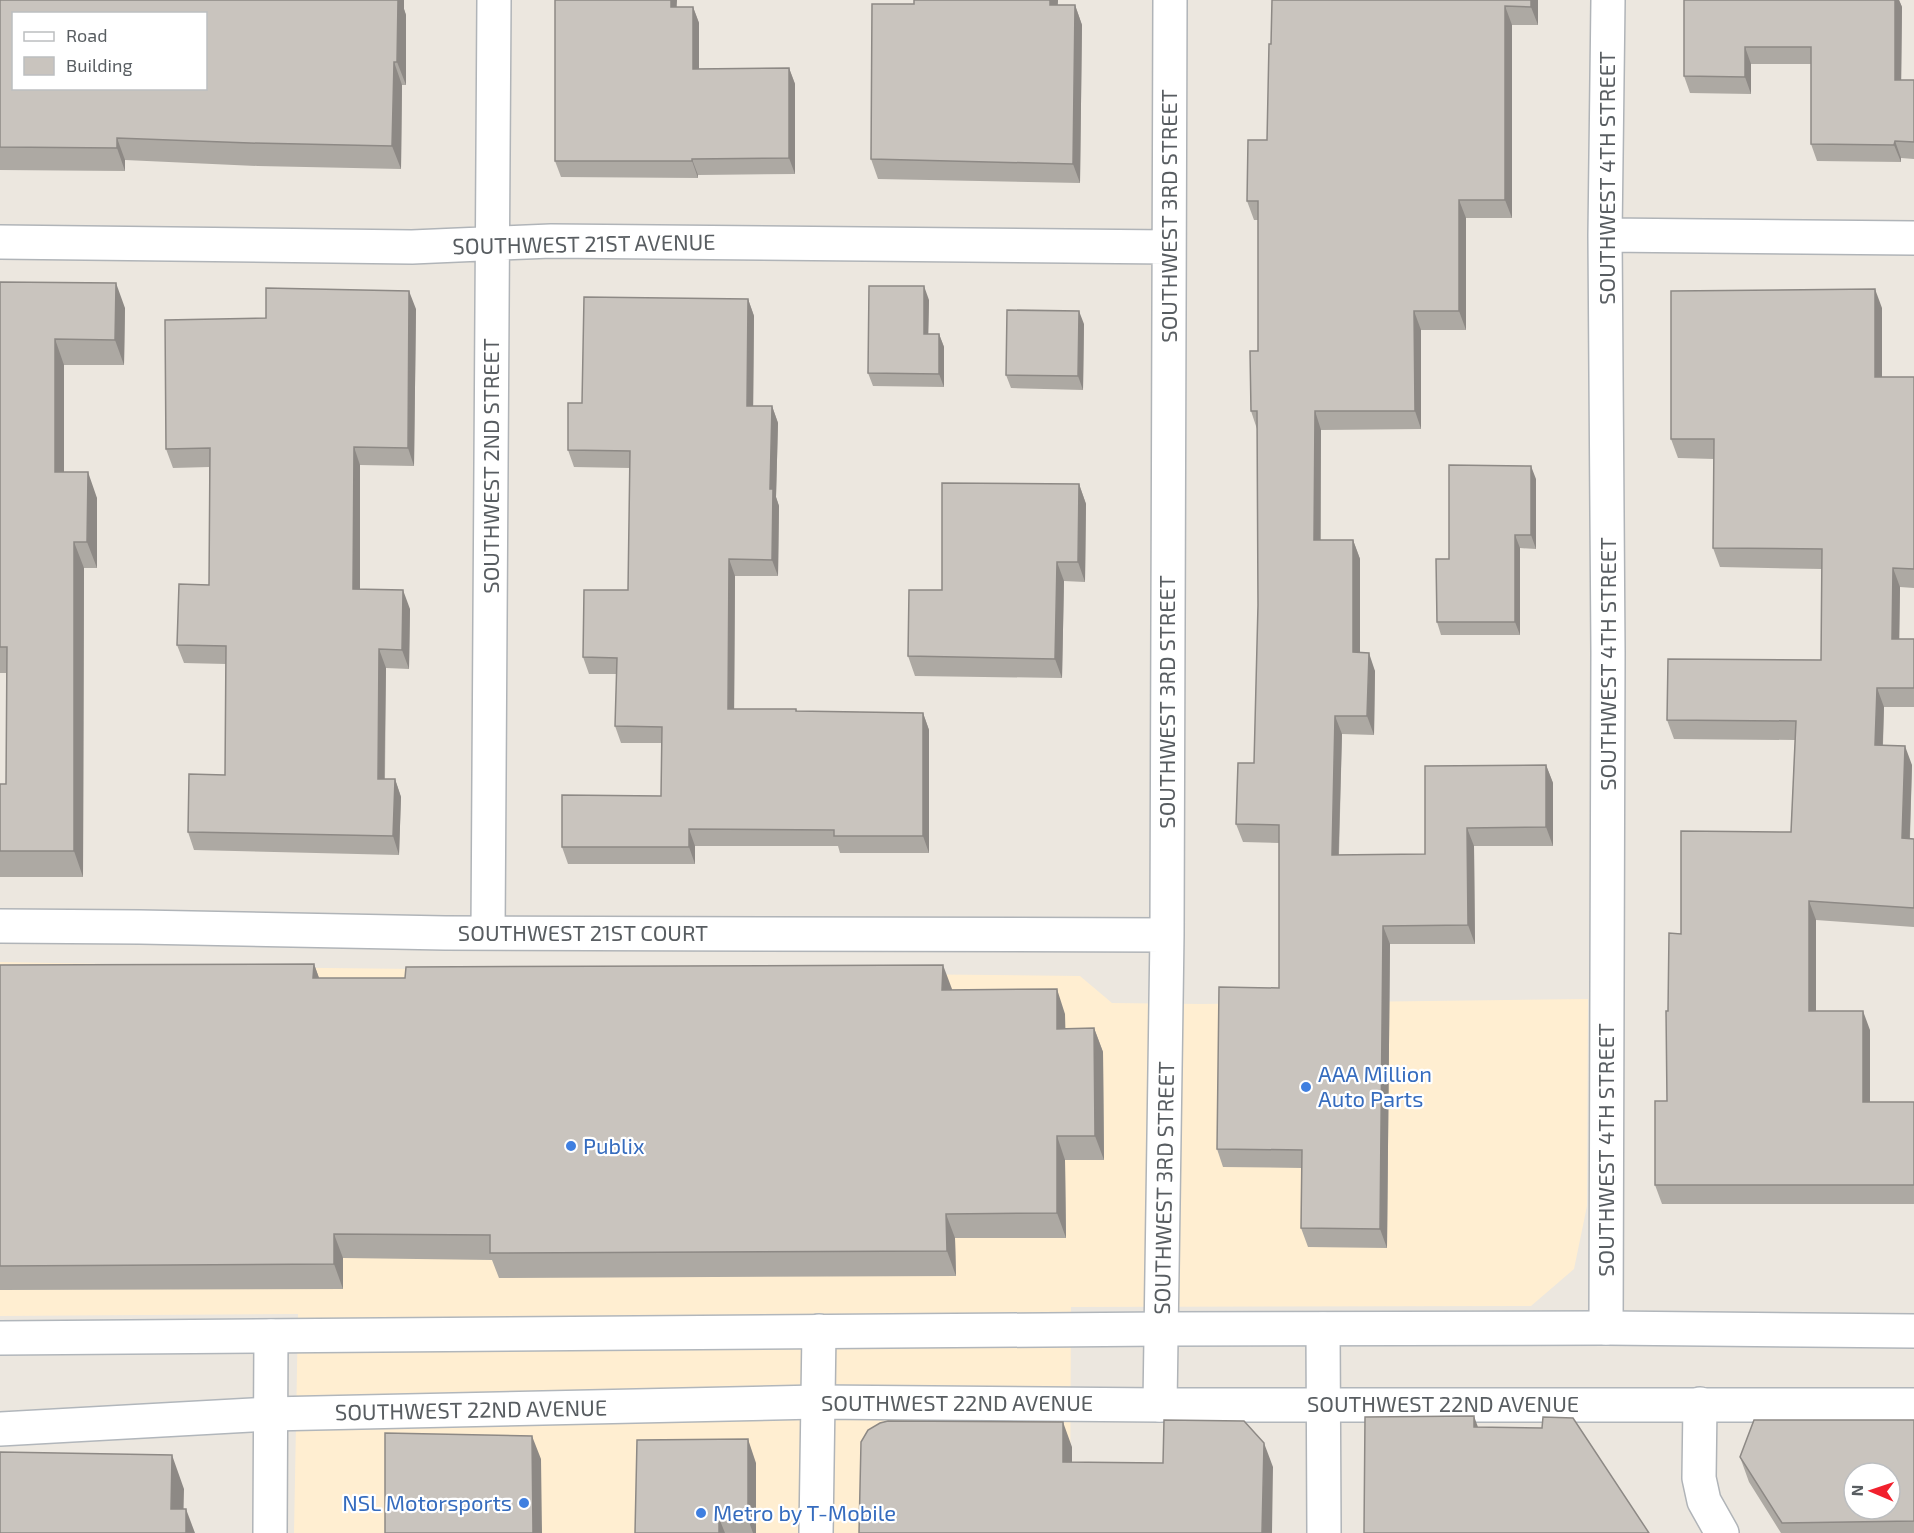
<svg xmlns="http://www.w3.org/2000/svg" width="1914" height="1533" viewBox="0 0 1914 1533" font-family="'Exo 2',sans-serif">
<rect width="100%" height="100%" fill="#ece7df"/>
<!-- commercial -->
<path fill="#ffeed1" d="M 0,962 L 325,968 L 1080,976 L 1112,1003 L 1201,1004 L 1588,999 L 1587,1206 L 1574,1269 L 1531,1306 L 1071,1307 L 1070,1533 L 294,1533 L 298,1314 L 0,1316 Z"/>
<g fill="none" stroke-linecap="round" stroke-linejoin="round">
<defs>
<path id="street" d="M 1605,235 L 1914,238
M 0,242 L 412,247 L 551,241 L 1169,247
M 0,926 L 140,927 L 445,933 L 1167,935
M 488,932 L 494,0
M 1606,1328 L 1608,652 L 1605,235 L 1608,0
M 1323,1329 L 1324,1533
M 1700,1404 L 1699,1478 L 1704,1501 L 1722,1533
M 1160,1405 L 1167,935 L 1170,0
M 270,1533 L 271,1336
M 816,1533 L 819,1331"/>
<path id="secondary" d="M 0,1338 L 1162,1329 L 1606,1328 L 1914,1331
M 0,1429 L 270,1414 L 817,1402 L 1160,1405 L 1914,1405"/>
</defs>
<!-- street casing -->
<use href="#street" stroke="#b0b4b8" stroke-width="36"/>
<!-- secondary casing -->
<use href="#secondary" stroke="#b1b6bb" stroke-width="36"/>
<!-- street -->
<use href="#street" stroke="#fff" stroke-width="33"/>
<!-- secondary -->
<use href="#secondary" stroke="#fff" stroke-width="33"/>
</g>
<!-- wall -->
<path fill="#ada9a3" d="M 0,0 L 404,0 L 404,9 L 406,15 L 406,85 L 402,85 L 401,169 L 258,166 L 125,160 L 125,171 L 0,170 Z
M 1058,0 L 1057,5 L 1075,5 L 1082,25 L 1080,183 L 878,179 L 871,159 L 914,4 Z
M 1538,0 L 1538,25 L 1512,25 L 1512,218 L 1466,218 L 1466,330 L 1421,330 L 1421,429 L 1321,430 L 1321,540 L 1353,540 L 1360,559 L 1360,652 L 1375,671 L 1374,735 L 1342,734 L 1339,855 L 1425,854 L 1546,765 L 1553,783 L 1553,846 L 1474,846 L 1475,944 L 1390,944 L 1387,1248 L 1308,1247 L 1301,1228 L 1302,1168 L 1223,1167 L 1217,1149 L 1279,988 L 1279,843 L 1243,842 L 1236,824 L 1254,763 L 1258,605 L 1257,429 L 1251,411 L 1258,351 L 1258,220 L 1254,220 L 1247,201 L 1267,140 L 1271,44 Z
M 1684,0 L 1899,0 L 1902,7 L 1901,80 L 1914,80 L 1914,159 L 1901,158 L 1901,162 L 1817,161 L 1811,144 L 1811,64 L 1751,64 L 1751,94 L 1690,93 L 1684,76 Z
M 677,7 L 693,7 L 699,23 L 699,69 L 789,68 L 795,84 L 795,174 L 698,175 L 698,178 L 561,177 L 555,161 Z
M 0,282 L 125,308 L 124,365 L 64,365 L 64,472 L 97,498 L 97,568 L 84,568 L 83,877 L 0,877 L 0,784 L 6,784 L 6,673 L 0,673 Z
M 748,299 L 754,316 L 753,406 L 772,406 L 778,423 L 776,497 L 779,506 L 778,576 L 735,576 L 734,709 L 796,709 L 797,711 L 923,713 L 929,730 L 929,853 L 840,853 L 838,846 L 695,846 L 695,864 L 568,864 L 562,847 L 661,796 L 662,743 L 621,743 L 615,726 L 617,674 L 589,674 L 583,657 L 628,590 L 630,468 L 574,467 L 568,450 L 582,403 Z
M 929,300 L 928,334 L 939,334 L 944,347 L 944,387 L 873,386 L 868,373 Z
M 1882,308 L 1882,377 L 1914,377 L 1914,588 L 1900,587 L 1899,639 L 1914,639 L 1914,707 L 1884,707 L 1883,745 L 1912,765 L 1910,839 L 1914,839 L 1914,927 L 1816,920 L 1816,1011 L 1870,1030 L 1870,1102 L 1914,1102 L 1914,1204 L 1662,1204 L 1655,1185 L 1667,1101 L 1668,1011 L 1681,934 L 1791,832 L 1795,740 L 1674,739 L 1667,720 L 1821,660 L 1822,569 L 1720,567 L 1713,548 L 1714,459 L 1678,458 L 1671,439 Z
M 416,309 L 414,466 L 360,465 L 360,589 L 410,609 L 409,669 L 386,668 L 385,779 L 395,779 L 401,797 L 399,855 L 194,850 L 188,832 L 225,775 L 226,664 L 184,663 L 177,645 L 209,585 L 209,467 L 173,468 L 166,449 Z
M 1084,324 L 1083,390 L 1011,388 L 1006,375 Z
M 1536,479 L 1536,549 L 1520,548 L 1520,635 L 1441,635 L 1437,622 L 1449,559 Z
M 1079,484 L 1086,504 L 1085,582 L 1064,581 L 1062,678 L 915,676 L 908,656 L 942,590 Z
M 314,964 L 319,978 L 952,990 L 1065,1014 L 1065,1028 L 1094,1028 L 1103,1052 L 1104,1160 L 1065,1160 L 1066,1238 L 955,1238 L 956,1276 L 499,1278 L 492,1260 L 343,1258 L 343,1289 L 0,1290 L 0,965 Z
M 1914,1420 L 1914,1533 L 1781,1533 L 1749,1482 L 1740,1457 Z
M 756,1463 L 756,1533 L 635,1533 Z"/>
<!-- shaded-wall -->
<path fill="#8d8985" d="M 398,0 L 404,0 L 404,9 L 406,15 L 406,85 L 397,62 Z
M 671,0 L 677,0 L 676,23 L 671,7 Z
M 1050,0 L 1058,0 L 1057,24 L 1050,5 Z
M 1531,0 L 1538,0 L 1538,25 L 1531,7 Z
M 1895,0 L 1899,0 L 1902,7 L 1901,97 L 1895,80 Z
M 1075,5 L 1082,25 L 1080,183 L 1073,164 Z
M 1505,6 L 1512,25 L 1512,218 L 1505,200 Z
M 693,7 L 699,23 L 699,85 L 693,69 Z
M 1745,47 L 1751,64 L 1751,94 L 1745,77 Z
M 394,62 L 402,85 L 401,169 L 392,146 Z
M 789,68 L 795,84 L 795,174 L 789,158 Z
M 117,138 L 125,160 L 125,171 L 117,148 Z
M 1895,141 L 1901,158 L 1901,162 L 1894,145 Z
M 692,159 L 698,175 L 698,178 L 692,161 Z
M 1459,200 L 1466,218 L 1466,330 L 1459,311 Z
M 116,283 L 125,308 L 124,365 L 115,340 Z
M 924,286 L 929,300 L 928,348 L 924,334 Z
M 1875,289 L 1882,308 L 1882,396 L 1875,377 Z
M 409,291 L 416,309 L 414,466 L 408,448 Z
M 748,299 L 754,316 L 753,423 L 747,406 Z
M 1079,311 L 1084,324 L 1083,390 L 1078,376 Z
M 1414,311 L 1421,330 L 1421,429 L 1415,411 Z
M 939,334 L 944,347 L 944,387 L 939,374 Z
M 55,339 L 64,365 L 64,498 L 55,472 Z
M 772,406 L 778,423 L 776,497 L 779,506 L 778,576 L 772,560 L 770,489 Z
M 1315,411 L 1321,430 L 1320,558 L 1314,540 Z
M 354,447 L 360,465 L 360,607 L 353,589 Z
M 1531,466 L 1536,479 L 1536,549 L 1531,535 Z
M 88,472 L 97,498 L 97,568 L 87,542 Z
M 1079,484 L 1086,504 L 1085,582 L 1078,562 Z
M 1515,535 L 1520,548 L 1520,635 L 1515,622 Z
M 1353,540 L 1360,559 L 1360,671 L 1353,652 Z
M 74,542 L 84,568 L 83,877 L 74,851 Z
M 729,559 L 735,576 L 734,726 L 728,709 Z
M 1057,562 L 1064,581 L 1062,678 L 1055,659 Z
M 1893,568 L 1900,587 L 1899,658 L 1892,639 Z
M 403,590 L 410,609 L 409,669 L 402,650 Z
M 379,649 L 386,668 L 384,797 L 378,779 Z
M 1369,653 L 1375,671 L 1374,735 L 1367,716 Z
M 1877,688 L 1884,707 L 1882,764 L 1875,745 Z
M 923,713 L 929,730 L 929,853 L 923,836 Z
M 1335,716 L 1342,734 L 1338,873 L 1332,855 Z
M 1905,746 L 1912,765 L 1909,858 L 1902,838 Z
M 1546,765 L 1553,783 L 1553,846 L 1546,827 Z
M 395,779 L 401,797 L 399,855 L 393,836 Z
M 1467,828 L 1474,846 L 1475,944 L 1468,925 Z
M 689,829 L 695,846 L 695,864 L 689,847 Z
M 1809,901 L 1816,920 L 1816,1030 L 1809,1011 Z
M 1383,926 L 1390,944 L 1387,1248 L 1380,1229 Z
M 314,964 L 323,989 L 313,978 Z
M 943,965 L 952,989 L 951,1015 L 942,990 Z
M 1057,989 L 1065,1014 L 1066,1053 L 1057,1029 Z
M 1863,1011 L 1870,1030 L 1870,1121 L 1863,1102 Z
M 1094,1028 L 1103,1052 L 1104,1160 L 1095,1136 Z
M 1057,1136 L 1065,1160 L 1066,1238 L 1057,1213 Z
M 946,1214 L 955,1238 L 956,1276 L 947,1251 Z
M 334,1234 L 343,1258 L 343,1289 L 334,1264 Z
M 1474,1416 L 1483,1441 L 1474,1427 Z
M 1063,1422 L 1072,1447 L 1072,1487 L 1063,1462 Z
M 532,1436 L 541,1459 L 542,1533 L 533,1533 Z
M 748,1439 L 756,1463 L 756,1533 L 753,1533 L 748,1519 Z
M 1264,1443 L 1273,1467 L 1272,1533 L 1262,1533 Z
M 172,1455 L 184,1489 L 183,1533 L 171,1509 Z
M 186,1509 L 195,1533 L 186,1533 Z
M 719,1518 L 725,1533 L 719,1533 Z"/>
<!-- building -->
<path fill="#c9c4be" stroke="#8d8985" stroke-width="1.5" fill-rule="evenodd" d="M 0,0 L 398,0 L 397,62 L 394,62 L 392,146 L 250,143 L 117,138 L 117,148 L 0,147 ZM 14,14 L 206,14 L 206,88 L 14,88 Z
M 555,0 L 671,0 L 671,7 L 693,7 L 693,69 L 789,68 L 789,158 L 692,159 L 692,161 L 555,161 Z
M 914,0 L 1050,0 L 1050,5 L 1075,5 L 1073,164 L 871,159 L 872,4 L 914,4 Z
M 1272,0 L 1531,0 L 1531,7 L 1505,6 L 1505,200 L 1459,200 L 1459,311 L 1414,311 L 1415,411 L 1315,411 L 1314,540 L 1353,540 L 1353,652 L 1369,653 L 1367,716 L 1335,716 L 1332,855 L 1425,854 L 1425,766 L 1546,765 L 1546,827 L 1467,828 L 1468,925 L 1383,926 L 1380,1229 L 1301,1228 L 1302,1150 L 1217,1149 L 1219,987 L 1279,988 L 1279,825 L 1236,824 L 1238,763 L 1254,763 L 1258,605 L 1257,411 L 1251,411 L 1250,351 L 1258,351 L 1258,201 L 1247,201 L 1248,140 L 1267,140 L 1269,44 L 1271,44 Z
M 1684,0 L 1895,0 L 1895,80 L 1914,80 L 1914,142 L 1895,141 L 1894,145 L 1811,144 L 1811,47 L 1745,47 L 1745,77 L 1684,76 Z
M 0,282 L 116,283 L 115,340 L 55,339 L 55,472 L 88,472 L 87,542 L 74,542 L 74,851 L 0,851 L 0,784 L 6,784 L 7,647 L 0,647 Z
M 869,286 L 924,286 L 924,334 L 939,334 L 939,374 L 868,373 Z
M 266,288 L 409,291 L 408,448 L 354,447 L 353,589 L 403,590 L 402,650 L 379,649 L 378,779 L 395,779 L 393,836 L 188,832 L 189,774 L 225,775 L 226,646 L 177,645 L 179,584 L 209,585 L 210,448 L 166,449 L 165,320 L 266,318 Z
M 1875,289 L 1875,377 L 1914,377 L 1914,569 L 1893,568 L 1892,639 L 1914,639 L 1914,688 L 1877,688 L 1875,745 L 1905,746 L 1902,838 L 1914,839 L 1914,908 L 1809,901 L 1809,1011 L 1863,1011 L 1863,1102 L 1914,1102 L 1914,1185 L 1655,1185 L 1655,1101 L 1667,1101 L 1666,1011 L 1668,1011 L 1669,933 L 1681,934 L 1681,831 L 1791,832 L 1796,721 L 1667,720 L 1668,659 L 1821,660 L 1822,549 L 1713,548 L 1714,439 L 1671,439 L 1671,291 Z
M 584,297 L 748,299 L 747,406 L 772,406 L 770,489 L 773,489 L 772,560 L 729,559 L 728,709 L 796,709 L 796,711 L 923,713 L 923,836 L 834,836 L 834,830 L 689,829 L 689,847 L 562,847 L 562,795 L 661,796 L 662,727 L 615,726 L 617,658 L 583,657 L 584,590 L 628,590 L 630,451 L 568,450 L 568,403 L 582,403 Z
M 1007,310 L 1079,311 L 1078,376 L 1006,375 Z
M 1449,465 L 1531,466 L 1531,535 L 1515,535 L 1515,622 L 1437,622 L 1436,559 L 1449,559 Z
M 942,483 L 1079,484 L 1078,562 L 1057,562 L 1055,659 L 908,656 L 909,590 L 942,590 Z
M 314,964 L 313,978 L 405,978 L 406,967 L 943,965 L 942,990 L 1057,989 L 1057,1029 L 1094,1028 L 1095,1136 L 1057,1136 L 1057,1213 L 946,1214 L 947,1251 L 490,1253 L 490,1235 L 334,1234 L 334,1264 L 0,1266 L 0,965 Z
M 1474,1416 L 1474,1427 L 1542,1428 L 1543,1417 L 1573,1418 L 1649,1533 L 1364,1533 L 1365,1417 Z
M 1164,1420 L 1244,1421 L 1264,1443 L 1262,1533 L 859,1533 L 861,1442 L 868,1430 L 880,1423 L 888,1421 L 1063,1422 L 1063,1462 L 1163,1463 Z
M 1754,1420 L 1914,1420 L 1914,1521 L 1782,1523 L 1740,1457 ZM 1854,1473 L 1890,1473 L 1890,1509 L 1854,1509 Z
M 385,1433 L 532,1436 L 533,1533 L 385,1533 Z
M 748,1439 L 748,1519 L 719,1518 L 719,1533 L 635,1533 L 637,1440 Z
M 0,1452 L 172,1455 L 171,1509 L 186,1509 L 186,1533 L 0,1533 Z"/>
<!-- markers -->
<g fill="#3f7fe0" stroke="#fff" stroke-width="2">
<circle cx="1306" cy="1087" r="6"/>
<circle cx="571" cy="1146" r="6"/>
<circle cx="524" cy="1503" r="6"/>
<circle cx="701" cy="1513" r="6"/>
</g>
<g text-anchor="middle" stroke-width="4.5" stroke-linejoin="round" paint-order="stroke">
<!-- street labels -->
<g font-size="22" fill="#585d61" stroke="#fff">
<text transform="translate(1607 178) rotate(-90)" y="8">SOUTHWEST 4TH STREET</text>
<text transform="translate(1169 216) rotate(-90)" y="8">SOUTHWEST 3RD STREET</text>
<text transform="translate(584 244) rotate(-1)" y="8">SOUTHWEST 21ST AVENUE</text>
<text transform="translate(491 466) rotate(-90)" y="8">SOUTHWEST 2ND STREET</text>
<text transform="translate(1608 664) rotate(-90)" y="8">SOUTHWEST 4TH STREET</text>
<text transform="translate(1167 702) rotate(-90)" y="8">SOUTHWEST 3RD STREET</text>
<text x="583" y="941">SOUTHWEST 21ST COURT</text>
<text transform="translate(1606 1150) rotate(-90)" y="8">SOUTHWEST 4TH STREET</text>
<text transform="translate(1164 1188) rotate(-89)" y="8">SOUTHWEST 3RD STREET</text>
<text x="957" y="1411">SOUTHWEST 22ND AVENUE</text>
<text x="1443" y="1412">SOUTHWEST 22ND AVENUE</text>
<text transform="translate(471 1410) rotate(-1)" y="8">SOUTHWEST 22ND AVENUE</text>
</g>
<!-- shop labels -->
<g font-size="22" fill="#366cbe" stroke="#fff" text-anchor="start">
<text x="1318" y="1082">AAA Million<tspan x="1318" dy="25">Auto Parts</tspan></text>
<text x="583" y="1154">Publix</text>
<text x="512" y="1511" text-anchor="end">NSL Motorsports</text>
<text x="713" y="1521">Metro by T-Mobile</text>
</g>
</g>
<!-- legend -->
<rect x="12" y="12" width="195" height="78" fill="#ffffff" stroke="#bcbec0" stroke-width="1.5"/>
<rect x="24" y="32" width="30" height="9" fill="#ffffff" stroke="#bcbec0" stroke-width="1.5"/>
<text x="66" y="42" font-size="18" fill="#585d61">Road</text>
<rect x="24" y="57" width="30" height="18" fill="#c9c4be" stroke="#bcbec0" stroke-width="1.5"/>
<text x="66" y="72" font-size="18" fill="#585d61">Building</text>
<!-- north arrow -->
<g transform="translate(1872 1491) rotate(272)"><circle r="28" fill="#ffffff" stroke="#bcbec0" stroke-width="1.5"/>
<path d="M0-4.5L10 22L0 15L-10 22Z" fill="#f1202d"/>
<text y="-9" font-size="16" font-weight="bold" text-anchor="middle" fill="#585d61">N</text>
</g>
</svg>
